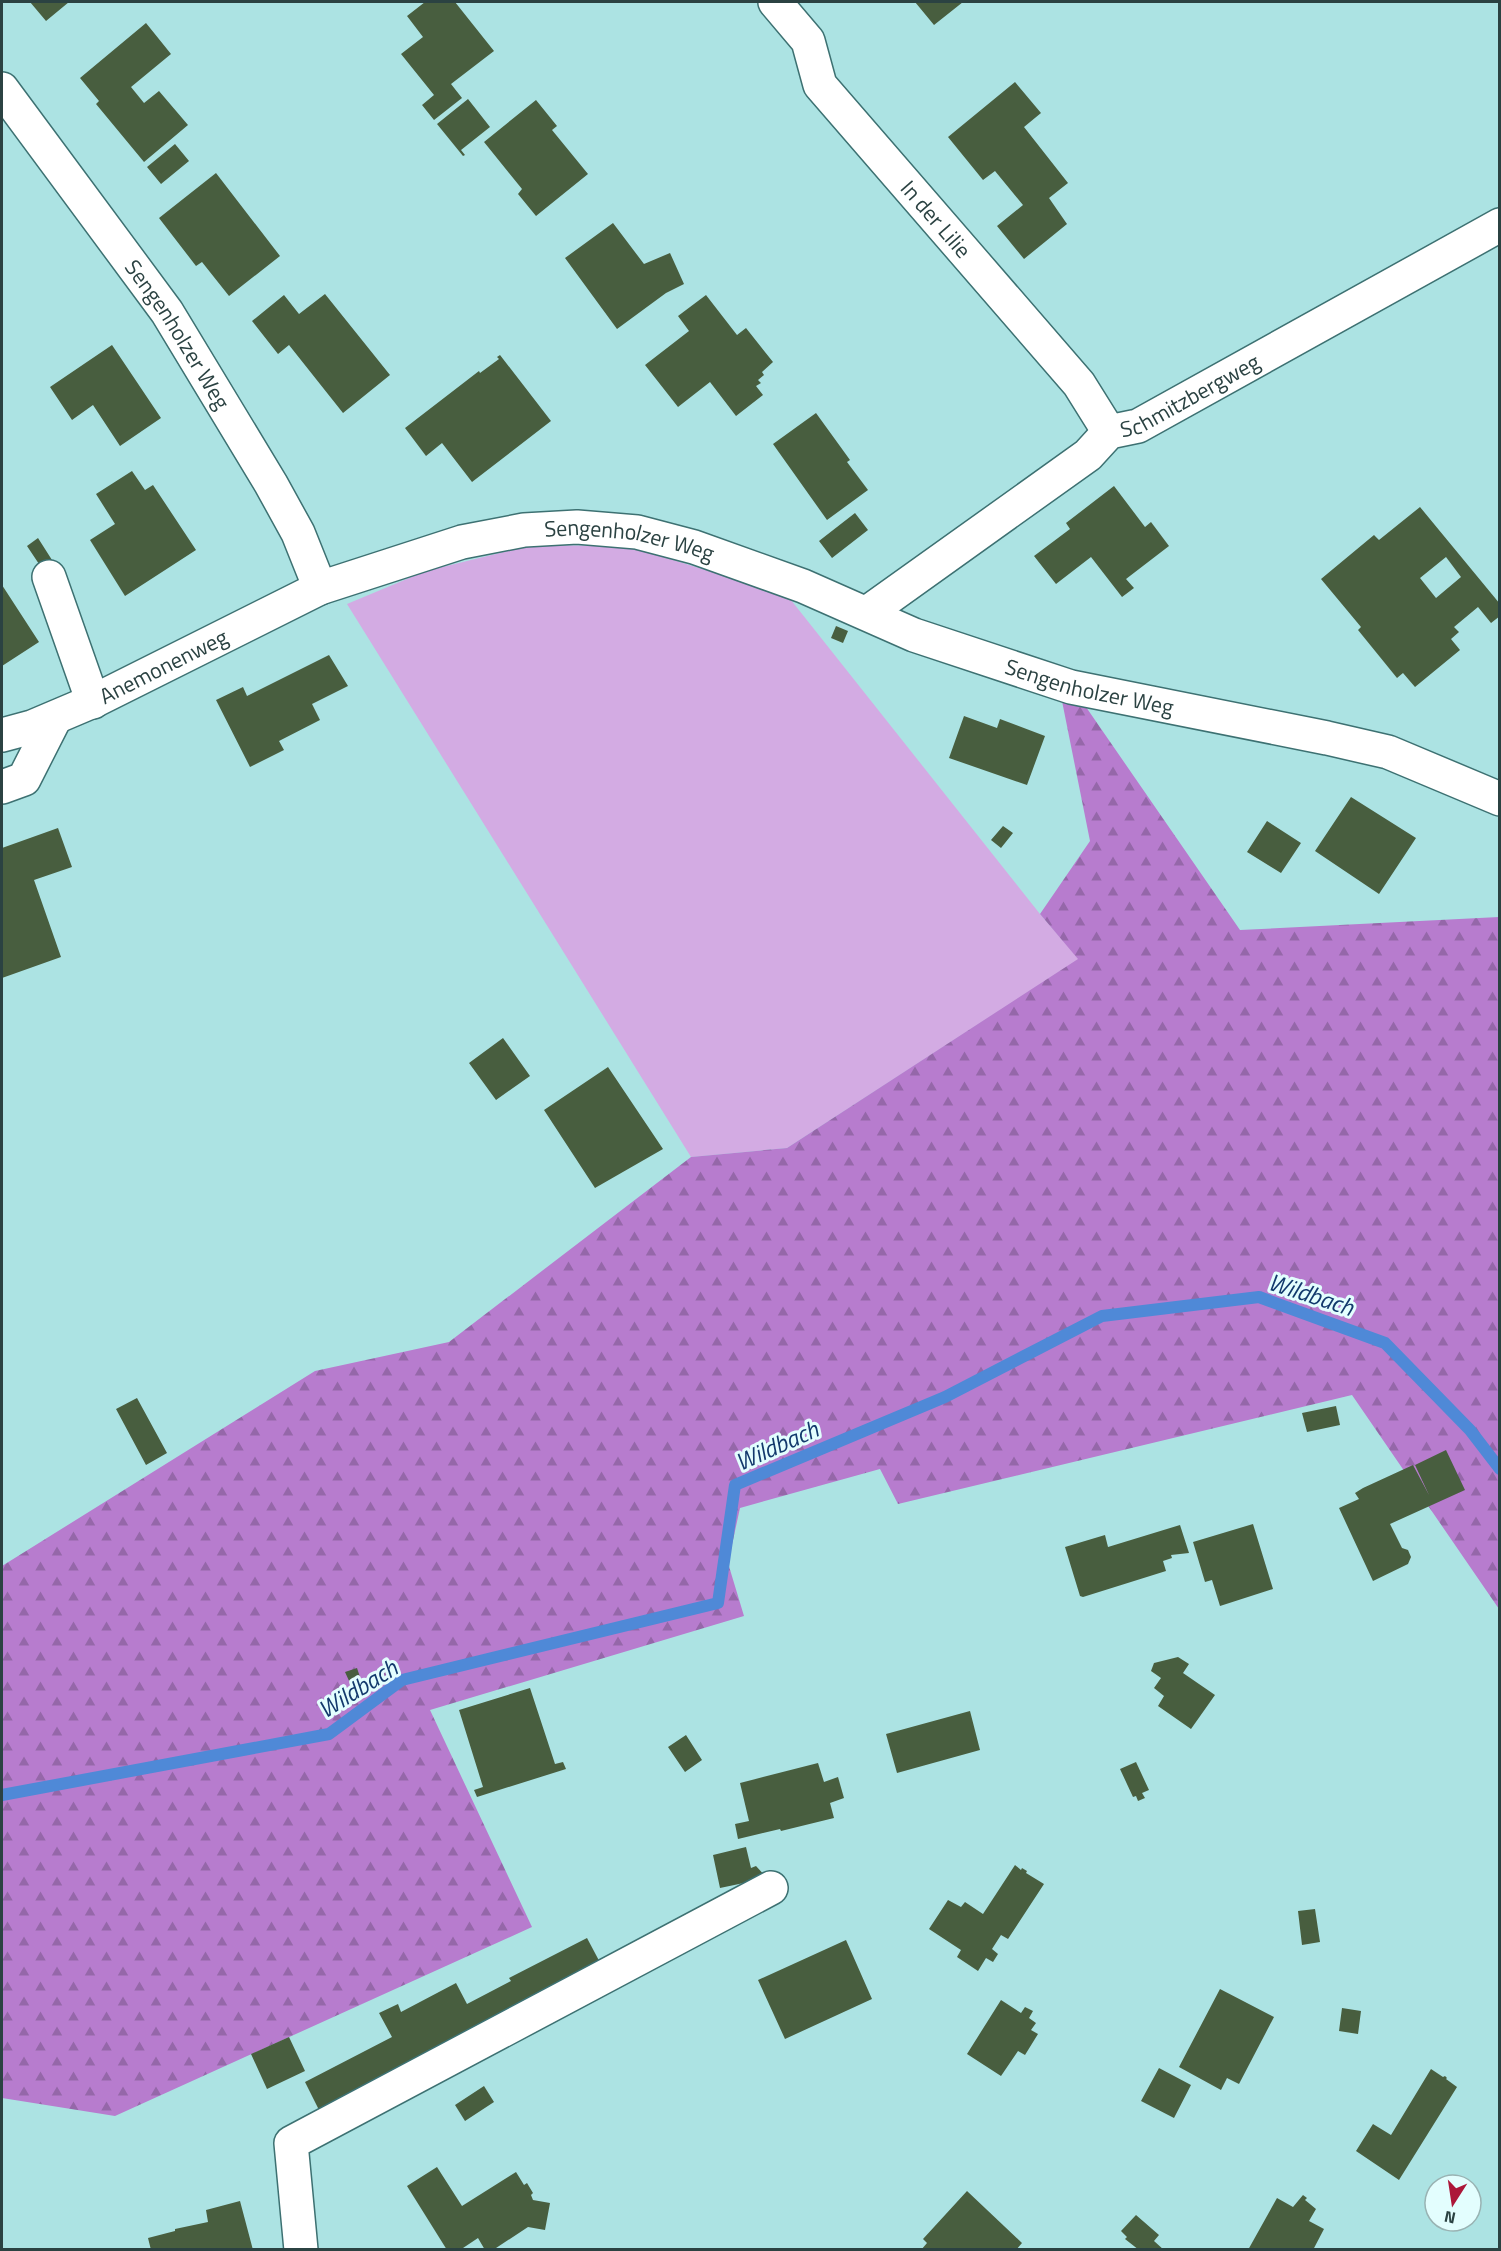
<svg xmlns="http://www.w3.org/2000/svg" width="1501" height="2251" viewBox="0 0 1501 2251" font-family="'Titillium Web',sans-serif">
<defs>
<pattern id="forest-firs" width="22" height="20" patternUnits="userSpaceOnUse" patternTransform="scale(1.5)"><rect width="22" height="20" fill="#b77cce"/><path d="M5 1l3.5 6h-7zM16 11l3.5 6h-7z" fill="#9567a9"/></pattern>
</defs>
<rect width="100%" height="100%" fill="#ace3e3"/>
<!-- green -->
<path fill="#d3abe3" d="M 532,545 L 628,546 L 787,595 L 1040,914 L 1079,959 L 787,1148 L 691,1157 L 347,604 L 426,571 Z"/>
<!-- forest -->
<path fill="url(#forest-firs)" d="M 1062,701 L 1086,707 L 1240,930 L 1499,917 L 1499,1609 L 1352,1395 L 898,1504 L 880,1469 L 740,1508 L 728,1563 L 744,1616 L 430,1710 L 532,1927 L 115,2116 L 2,2098 L 2,1566 L 315,1371 L 449,1342 L 691,1157 L 787,1148 L 1078,959 L 1040,914 L 1090,841 Z"/>
<g fill="none" stroke-linecap="round" stroke-linejoin="round">
<!-- stream -->
<path stroke="#4f89d7" stroke-width="12" d="M 2,1795 L 329,1734 L 402,1680 L 718,1603 L 735,1485 L 945,1397 L 1102,1316 L 1259,1297 L 1385,1343 L 1470,1430 L 1500,1469"/>
</g>
<!-- building -->
<path fill="#485e3f" fill-rule="evenodd" d="M 30,2 L 69,2 L 46,21 Z
M 425,2 L 455,2 L 494,51 L 451,84 L 462,98 L 434,120 L 422,105 L 434,95 L 401,54 L 423,37 L 407,16 Z
M 915,2 L 963,2 L 934,25 Z
M 146,23 L 171,54 L 131,87 L 144,103 L 159,91 L 188,125 L 144,162 L 96,104 L 99,101 L 80,78 Z
M 1015,82 L 1041,113 L 1024,127 L 1068,183 L 1049,198 L 1067,224 L 1024,259 L 997,226 L 1023,205 L 995,171 L 983,180 L 948,137 Z
M 468,99 L 490,127 L 461,150 L 465,155 L 463,156 L 437,124 Z
M 536,100 L 557,126 L 552,130 L 588,174 L 536,216 L 518,194 L 522,189 L 484,142 Z
M 175,144 L 189,161 L 161,184 L 147,167 Z
M 216,173 L 280,256 L 229,296 L 202,262 L 196,266 L 159,218 Z
M 613,223 L 644,264 L 670,253 L 684,284 L 666,293 L 617,329 L 565,258 Z
M 325,294 L 390,375 L 343,413 L 289,345 L 278,354 L 252,321 L 284,295 L 299,314 Z
M 706,295 L 737,335 L 746,328 L 773,362 L 762,372 L 764,375 L 758,380 L 761,383 L 756,386 L 763,395 L 736,416 L 710,382 L 678,407 L 645,365 L 689,331 L 678,316 Z
M 112,345 L 161,418 L 120,446 L 93,405 L 72,420 L 50,387 Z
M 500,355 L 551,421 L 472,482 L 442,443 L 426,456 L 405,428 L 479,371 L 480,373 L 499,359 L 497,357 Z
M 816,413 L 850,460 L 847,462 L 868,490 L 827,520 L 773,444 Z
M 132,471 L 145,490 L 153,485 L 196,550 L 125,596 L 90,540 L 115,524 L 96,494 Z
M 1114,486 L 1145,527 L 1151,522 L 1169,546 L 1126,579 L 1134,588 L 1122,597 L 1091,557 L 1056,584 L 1034,556 L 1070,529 L 1066,523 Z
M 1420,507 L 1500,604 L 1500,616 L 1491,623 L 1478,607 L 1454,627 L 1459,632 L 1451,639 L 1460,650 L 1415,687 L 1403,673 L 1397,678 L 1358,630 L 1361,627 L 1321,579 L 1374,535 L 1379,540 ZM 1446,557 L 1461,577 L 1436,598 L 1420,578 Z
M 855,513 L 868,530 L 832,558 L 819,541 Z
M 38,538 L 52,560 L 41,567 L 27,546 Z
M 2,585 L 39,642 L 2,666 Z
M 836,626 L 848,631 L 843,643 L 831,638 Z
M 329,655 L 348,686 L 312,704 L 320,720 L 279,741 L 284,750 L 250,767 L 216,700 L 243,687 L 247,696 Z
M 964,716 L 997,728 L 1000,719 L 1045,736 L 1027,785 L 949,758 Z
M 1351,797 L 1416,838 L 1379,894 L 1315,851 Z
M 1267,821 L 1301,843 L 1281,873 L 1247,852 Z
M 1003,826 L 1013,833 L 1001,848 L 991,840 Z
M 58,828 L 72,867 L 34,880 L 61,957 L 2,978 L 2,848 Z
M 503,1038 L 530,1076 L 496,1100 L 469,1063 Z
M 608,1067 L 663,1149 L 595,1188 L 544,1110 Z
M 137,1398 L 167,1453 L 146,1465 L 116,1409 Z
M 1336,1406 L 1340,1425 L 1307,1432 L 1302,1413 Z
M 1446,1450 L 1465,1490 L 1390,1524 L 1402,1548 L 1408,1550 L 1411,1557 L 1408,1564 L 1373,1581 L 1339,1508 L 1359,1499 L 1355,1493 L 1363,1488 L 1413,1465 L 1429,1495 L 1415,1465 Z
M 1253,1524 L 1273,1589 L 1220,1606 L 1212,1580 L 1205,1582 L 1193,1542 Z
M 1180,1525 L 1189,1553 L 1171,1555 L 1172,1558 L 1163,1561 L 1166,1571 L 1083,1597 L 1080,1596 L 1065,1547 L 1105,1535 L 1108,1547 Z
M 1178,1657 L 1189,1664 L 1183,1673 L 1215,1695 L 1191,1729 L 1158,1706 L 1164,1696 L 1154,1688 L 1161,1678 L 1151,1671 L 1154,1663 Z
M 357,1668 L 361,1680 L 350,1683 L 345,1672 Z
M 530,1688 L 555,1764 L 563,1762 L 566,1769 L 477,1797 L 474,1790 L 483,1787 L 459,1710 Z
M 970,1711 L 980,1750 L 897,1773 L 886,1734 Z
M 686,1735 L 702,1760 L 685,1772 L 668,1747 Z
M 1136,1762 L 1149,1790 L 1142,1793 L 1145,1798 L 1138,1801 L 1136,1796 L 1133,1797 L 1120,1769 Z
M 818,1763 L 824,1782 L 838,1777 L 844,1798 L 830,1803 L 834,1818 L 781,1831 L 780,1829 L 738,1839 L 735,1824 L 749,1821 L 740,1783 Z
M 746,1847 L 751,1868 L 756,1866 L 767,1878 L 720,1888 L 713,1855 Z
M 1015,1865 L 1021,1870 L 1022,1868 L 1027,1871 L 1026,1873 L 1044,1884 L 1008,1939 L 1001,1935 L 992,1949 L 998,1954 L 993,1962 L 986,1958 L 978,1971 L 957,1957 L 961,1950 L 929,1929 L 948,1900 L 961,1907 L 965,1902 L 983,1914 Z
M 1315,1909 L 1320,1942 L 1302,1945 L 1298,1911 Z
M 587,1938 L 604,1970 L 321,2114 L 305,2082 L 392,2037 L 379,2013 L 398,2004 L 401,2012 L 456,1983 L 467,2004 L 511,1981 L 509,1978 Z
M 846,1940 L 872,1999 L 785,2039 L 758,1980 Z
M 1220,1989 L 1274,2017 L 1239,2084 L 1227,2078 L 1221,2090 L 1179,2067 Z
M 1001,2000 L 1021,2013 L 1025,2007 L 1033,2011 L 1029,2018 L 1036,2023 L 1031,2030 L 1038,2034 L 1025,2055 L 1018,2051 L 1001,2076 L 967,2054 Z
M 1342,2008 L 1361,2011 L 1358,2034 L 1339,2031 Z
M 289,2037 L 305,2071 L 267,2089 L 251,2054 Z
M 1159,2068 L 1191,2085 L 1174,2118 L 1141,2101 Z
M 1431,2069 L 1443,2077 L 1445,2076 L 1447,2078 L 1446,2079 L 1457,2087 L 1399,2180 L 1356,2151 L 1373,2124 L 1391,2135 Z
M 484,2086 L 494,2102 L 465,2121 L 455,2105 Z
M 437,2167 L 462,2206 L 516,2172 L 524,2185 L 527,2183 L 533,2193 L 531,2195 L 533,2200 L 550,2203 L 545,2230 L 528,2227 L 493,2250 L 485,2250 L 478,2238 L 460,2250 L 447,2250 L 407,2186 Z
M 967,2191 L 1022,2243 L 1016,2250 L 921,2250 L 927,2243 L 923,2239 Z
M 1303,2195 L 1307,2198 L 1305,2200 L 1316,2209 L 1309,2221 L 1324,2229 L 1313,2250 L 1248,2250 L 1277,2198 L 1293,2207 Z
M 240,2201 L 253,2250 L 151,2250 L 148,2238 L 175,2231 L 175,2229 L 208,2222 L 206,2210 Z
M 1136,2215 L 1159,2235 L 1154,2241 L 1164,2250 L 1139,2250 L 1125,2239 L 1127,2237 L 1121,2231 Z"/>
<g fill="none" stroke-linecap="round" stroke-linejoin="round">
<defs>
<g id="minor">
<path id="s1" d="M 775,2 L 808,41 L 820,85 L 1079,384 L 1109,432"/>
<path id="s2" d="M 2,89 L 167,312 L 271,484 L 298,533 L 320,588"/>
<path d="M 49,577 L 93,702"/>
<path id="s3" d="M 867,613 L 1088,455 L 1109,432 L 1138,426 L 1500,225"/>
<path id="s4" d="M 2,735 L 32,727 L 98,699 L 320,588 L 462,542 L 524,530 L 577,527 L 637,532 L 694,547 L 803,586 L 914,635 L 1071,687 L 1327,738 L 1388,752 L 1500,799"/>
<path d="M 2,787 L 24,779 L 55,718"/>
<path d="M 301,2250 L 291,2143 L 771,1888"/>
</g>
</defs>
<!-- minor casing -->
<use href="#minor" stroke="#3d7172" stroke-width="36"/>
<!-- minor -->
<use href="#minor" stroke="#fff" stroke-width="33"/>
</g>
<g text-anchor="middle" stroke-width="6" stroke-linejoin="round" paint-order="stroke">
<!-- street labels -->
<g font-size="22" fill="#2b4242" stroke="#e3fefe">
<text dy="8" stroke="none"><textPath href="#s1" startOffset="274">In der Lilie</textPath></text>
<text dy="8" stroke="none"><textPath href="#s2" startOffset="302">Sengenholzer Weg</textPath></text>
<text dy="8" stroke="none"><textPath href="#s3" startOffset="392">Schmitzbergweg</textPath></text>
<text dy="8" stroke="none"><textPath href="#s4" startOffset="670">Sengenholzer Weg</textPath></text>
<text dy="8" stroke="none"><textPath href="#s4" startOffset="176">Anemonenweg</textPath></text>
<text dy="8" stroke="none"><textPath href="#s4" startOffset="1156">Sengenholzer Weg</textPath></text>
</g>
<!-- water labels -->
<g font-size="24" font-style="italic" fill="#12396c" stroke="#e3fefe">
<text transform="translate(1311 1295) rotate(18)" y="8">Wildbach</text>
<text transform="translate(777 1446) rotate(-24)" y="8">Wildbach</text>
<text transform="translate(358 1689) rotate(-32)" y="8">Wildbach</text>
</g>
</g>
<!-- border -->
<rect width="1501" height="2251" fill="none" stroke="#2b4242" stroke-width="6"/>
<!-- north arrow -->
<g transform="translate(1453 2203) rotate(192)"><circle r="28" fill="#e3fefe" stroke="#99b3b3" stroke-width="1.5"/>
<path d="M0-4.5L10 22L0 15L-10 22Z" fill="#ac1739"/>
<text y="-9" font-size="16" font-weight="bold" text-anchor="middle" fill="#2b4242">N</text>
</g>
</svg>
